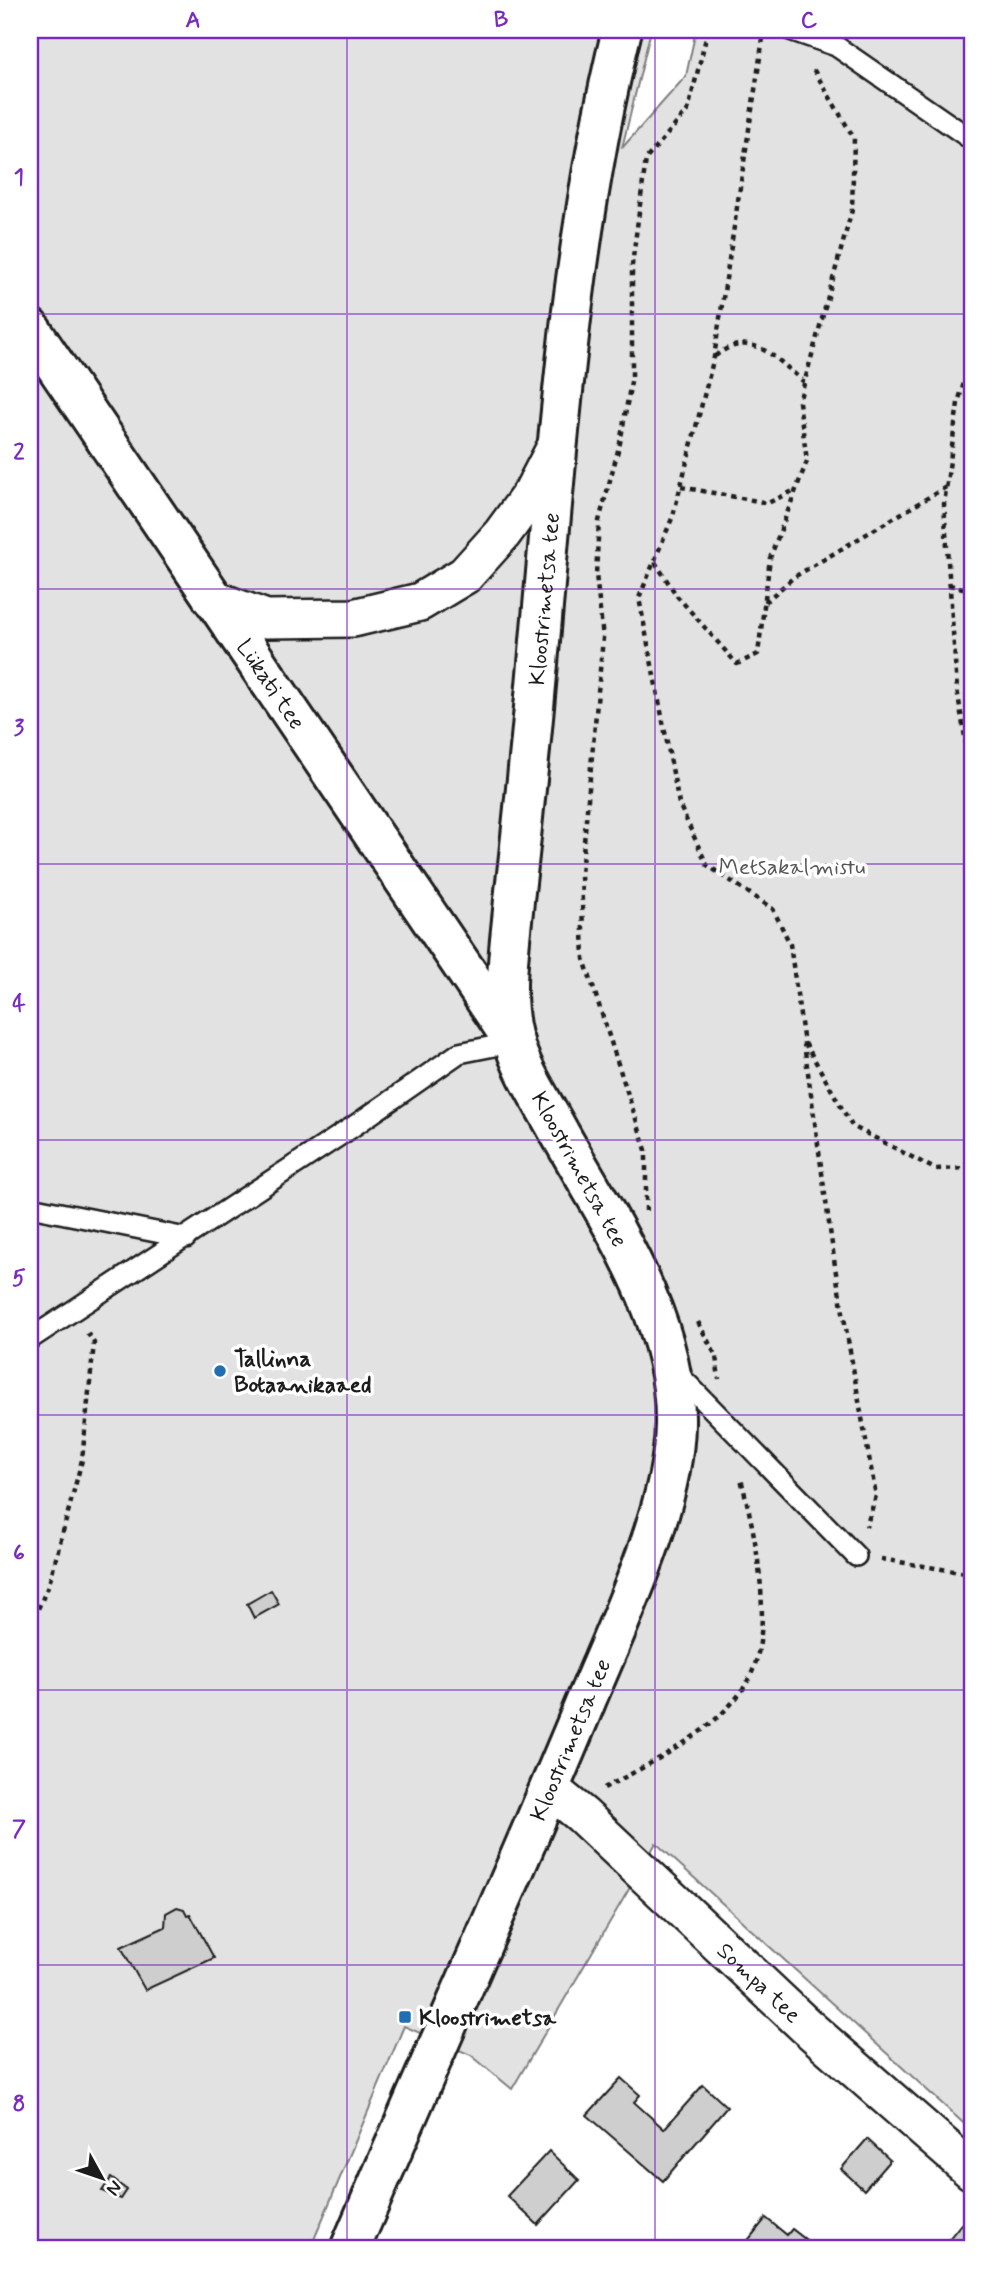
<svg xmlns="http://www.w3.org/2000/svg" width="1002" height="2279" viewBox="0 0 1002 2279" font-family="Mynerve,sans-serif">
<rect width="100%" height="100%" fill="#fff"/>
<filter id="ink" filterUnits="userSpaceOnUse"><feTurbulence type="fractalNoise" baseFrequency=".0143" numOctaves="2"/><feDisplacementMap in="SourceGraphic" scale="14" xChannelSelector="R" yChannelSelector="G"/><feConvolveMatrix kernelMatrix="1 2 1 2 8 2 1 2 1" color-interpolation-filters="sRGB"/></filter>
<g filter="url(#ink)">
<!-- green -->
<path fill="#e2e2e2" stroke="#7f7f7f" stroke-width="2" d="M 30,30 L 651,30 L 622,148 L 686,76 L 696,30 L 972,30 L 972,2131 L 656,1843 L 512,2089 L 471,2055 L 404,2026 L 310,2249 L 30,2249 Z"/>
<!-- building -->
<path fill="#cecece" stroke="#1c1c1c" stroke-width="2" d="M 271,1590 L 279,1604 L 254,1618 L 247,1604 Z
M 177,1907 L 184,1909 L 187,1915 L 190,1914 L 214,1958 L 145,1990 L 121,1947 L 165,1927 L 166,1913 Z
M 621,2078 L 640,2095 L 634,2102 L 664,2129 L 703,2085 L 727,2107 L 663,2181 L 587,2115 Z
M 867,2139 L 890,2160 L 864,2190 L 841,2169 Z
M 549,2151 L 579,2180 L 538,2225 L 507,2196 Z
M 111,2178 L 127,2190 L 121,2199 L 102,2191 Z
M 766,2218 L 787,2235 L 792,2229 L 810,2243 L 805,2249 L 741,2249 Z
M 961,2224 L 972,2233 L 972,2249 L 941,2249 Z"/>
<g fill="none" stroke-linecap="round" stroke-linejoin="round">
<defs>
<path id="service" d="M 790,30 L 836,46 L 972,140
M 30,1207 L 186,1238
M 30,1339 L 351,1128 L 459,1053 L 514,1042
M 673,1369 L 856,1556"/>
<g id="minor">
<path d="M 212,599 L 266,619 L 353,618 L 420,602 L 465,575 L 502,534 L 532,493 L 557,445"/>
<path id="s1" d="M 550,1789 L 582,1815 L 806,2026 L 972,2171"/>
</g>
<g id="tertiary">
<path id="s2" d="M 30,328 L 514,1042"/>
</g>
<g id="secondary">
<path id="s3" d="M 350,2249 C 428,2066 510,1885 586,1701 C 618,1624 674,1508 675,1424 C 677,1319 609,1221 560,1134 C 544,1104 522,1072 513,1040 C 501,995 510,945 514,900 C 520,849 525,799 530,749 C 554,509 564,264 622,30"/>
</g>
</defs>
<!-- service casing -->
<use href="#service" stroke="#1c1c1c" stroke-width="24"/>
<!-- minor casing -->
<use href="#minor" stroke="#1c1c1c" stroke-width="42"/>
<!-- tertiary casing -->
<use href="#tertiary" stroke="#1c1c1c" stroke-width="44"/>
<!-- secondary casing -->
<use href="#secondary" stroke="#1c1c1c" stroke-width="44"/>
<!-- path -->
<path stroke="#1c1c1c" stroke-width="4.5" stroke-dasharray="5 5" stroke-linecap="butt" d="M 763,38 L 714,357 L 673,516 L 639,598 L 679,804 L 707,865 L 773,909 L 790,944 L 836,1273 L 876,1496 L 866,1527
M 972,355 L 958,403 L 944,504 L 957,689 L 972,780
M 715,356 C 752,328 774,357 804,382
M 681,487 L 768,503 L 795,490
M 655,562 L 677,596 L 737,664 L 758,654 L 770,558 L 807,461 L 799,402 L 852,210 L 854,138 L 812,67
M 949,585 L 972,590
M 765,602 L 794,577 L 946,487
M 805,1043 L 852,1126 L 935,1169 L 972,1168
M 646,1211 L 646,1150 L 584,959 L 581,874 L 603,638 L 596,574 L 599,521 L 620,443 L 632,376 L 632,265 L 646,159 L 688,110 L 708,30
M 698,1322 L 716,1356 L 719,1379
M 881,1559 L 972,1574
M 30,1627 L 49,1584 L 82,1460 L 94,1343 L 86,1331
M 604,1788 C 652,1763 733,1723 753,1670 C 773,1619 755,1531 741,1479"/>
<!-- service -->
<use href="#service" stroke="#fff" stroke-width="19"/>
<!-- minor -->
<use href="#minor" stroke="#fff" stroke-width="37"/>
<!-- tertiary -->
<use href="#tertiary" stroke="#fff" stroke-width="38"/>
<!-- secondary -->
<use href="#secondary" stroke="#fff" stroke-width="38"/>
</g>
</g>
<!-- grid -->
<path fill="none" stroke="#7b2cbf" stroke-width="2" stroke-opacity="0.55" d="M 347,30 L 347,2249M 655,30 L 655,2249M 30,314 L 972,314M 30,589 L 972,589M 30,864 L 972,864M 30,1140 L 972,1140M 30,1415 L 972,1415M 30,1690 L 972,1690M 30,1965 L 972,1965"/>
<!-- markers -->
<g fill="#1f6fb2" stroke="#fff" stroke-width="2.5">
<circle cx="220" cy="1371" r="7"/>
<rect x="398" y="2010" width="14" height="14" rx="3.5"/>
</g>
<g text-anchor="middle" stroke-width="7" stroke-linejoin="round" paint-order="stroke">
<!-- street labels -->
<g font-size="23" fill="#1c1c1c" stroke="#fff">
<text dy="8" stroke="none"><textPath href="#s3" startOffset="1754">Kloostrimetsa tee</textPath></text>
<text dy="8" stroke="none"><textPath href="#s2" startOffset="430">Lükati tee</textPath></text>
<text transform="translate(580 1169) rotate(61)" y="8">Kloostrimetsa tee</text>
<text dy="8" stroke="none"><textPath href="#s3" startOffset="555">Kloostrimetsa tee</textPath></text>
<text dy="8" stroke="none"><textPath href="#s1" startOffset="285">Sompa tee</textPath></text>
</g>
<!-- park labels -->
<g font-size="23" fill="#575757" stroke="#fff">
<text x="792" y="874">Metsakalmistu</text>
</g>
<!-- poi labels -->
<g font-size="23" font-weight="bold" fill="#1c1c1c" stroke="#fff" text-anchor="start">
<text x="234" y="1366">Tallinna<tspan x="234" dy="26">Botaanikaaed</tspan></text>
<text x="419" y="2025">Kloostrimetsa</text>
</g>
</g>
<!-- margin -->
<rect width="1002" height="2279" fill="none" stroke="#fff" stroke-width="77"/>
<!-- north arrow -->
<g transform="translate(102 2178) rotate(130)" stroke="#ffffff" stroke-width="5" paint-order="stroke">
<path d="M0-5L12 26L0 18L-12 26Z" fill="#1c1c1c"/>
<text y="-10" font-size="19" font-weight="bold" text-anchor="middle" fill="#1c1c1c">N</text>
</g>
<rect x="38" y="38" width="926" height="2202" fill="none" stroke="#7b2cbf" stroke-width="2.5"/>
<g font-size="23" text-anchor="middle" font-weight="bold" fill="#7b2cbf">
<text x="193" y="27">A</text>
<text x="501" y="27">B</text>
<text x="809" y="27">C</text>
<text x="19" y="184">1</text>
<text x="19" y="459">2</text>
<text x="19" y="735">3</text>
<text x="19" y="1010">4</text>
<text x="19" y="1285">5</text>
<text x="19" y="1560">6</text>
<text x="19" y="1836">7</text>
<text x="19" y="2111">8</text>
</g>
</svg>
